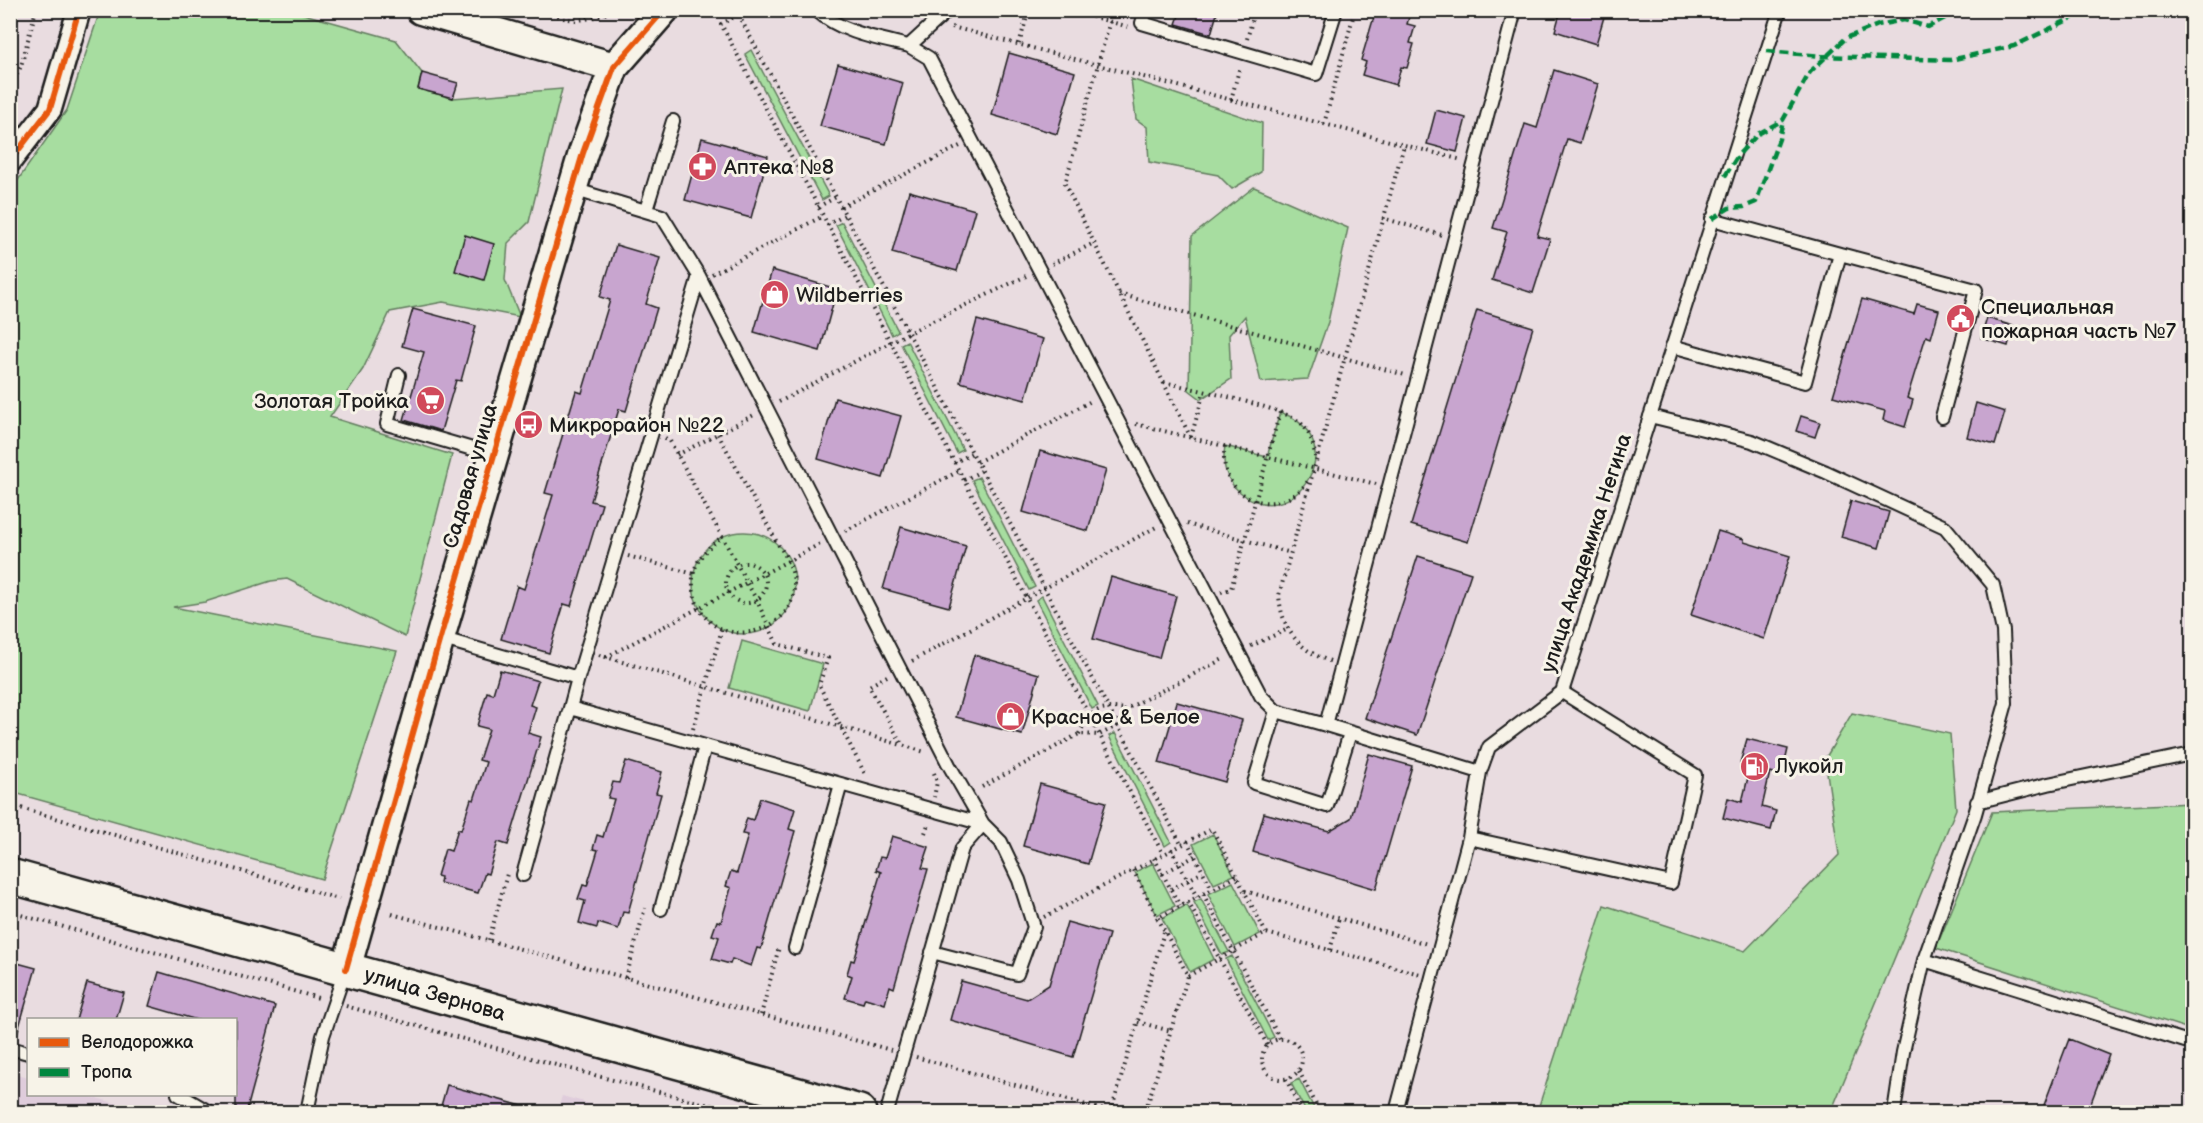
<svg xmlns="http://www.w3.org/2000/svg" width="2203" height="1123" viewBox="0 0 2203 1123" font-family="'Balsamiq Sans',sans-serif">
<rect width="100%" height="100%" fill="#e9dce0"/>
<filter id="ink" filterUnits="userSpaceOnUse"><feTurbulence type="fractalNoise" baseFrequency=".0167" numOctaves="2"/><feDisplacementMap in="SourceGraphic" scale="12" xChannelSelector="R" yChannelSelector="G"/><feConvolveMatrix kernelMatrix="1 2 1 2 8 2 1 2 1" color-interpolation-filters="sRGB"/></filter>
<g filter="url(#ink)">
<!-- built -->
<path fill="#dfccdb" d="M 10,1072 L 28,1077 L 28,1094 L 86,1095 L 146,1112 L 11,1112 Z
M 562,1096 L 620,1112 L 557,1112 Z"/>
<!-- green -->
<path fill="#a7dda0" stroke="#627c5e" stroke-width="1.5" d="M 100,11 L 293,11 L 396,40 L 422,73 L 418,89 L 453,98 L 562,89 L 529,222 L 508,243 L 505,280 L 520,317 L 443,302 L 390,312 L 363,369 L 330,417 L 452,455 L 405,637 L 287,579 L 271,581 L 205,602 L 173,607 L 397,651 L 322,879 L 11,792 L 11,190 L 67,110 Z
M 751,50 L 829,196 L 822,200 L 745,54 Z
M 1131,79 L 1262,123 L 1261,172 L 1232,189 L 1218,175 L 1149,162 L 1147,127 L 1136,119 Z
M 1254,187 L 1348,228 L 1328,322 L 1308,379 L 1261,382 L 1245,316 L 1229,335 L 1231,379 L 1201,399 L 1189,390 L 1192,236 Z
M 842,222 L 898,331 L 892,335 L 836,225 Z
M 907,341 L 963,450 L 957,453 L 901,344 Z
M 1280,412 C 1355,439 1294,537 1240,492 C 1225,480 1222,464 1225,446 L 1267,457 Z
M 979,477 L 1035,587 L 1029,590 L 972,480 Z
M693 583a51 51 0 1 1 102 0a51 51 0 1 1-102 0Z
M 1042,596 L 1098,706 L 1092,709 L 1036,600 Z
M 742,641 L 823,664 L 810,711 L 729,688 Z
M 1852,713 L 1950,734 L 1956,809 L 1831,1112 L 1537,1112 L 1604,905 L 1745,951 L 1839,855 L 1825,759 Z
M 1115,733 L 1171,842 L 1165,846 L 1109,736 Z
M 2192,803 L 2192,1030 L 1936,948 L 1992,812 Z
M 1213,834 L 1234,875 L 1214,884 L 1193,844 Z
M 1153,863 L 1175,906 L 1157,915 L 1135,872 Z
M 1233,882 L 1260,934 L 1235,947 L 1208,894 Z
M 1201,899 L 1229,952 L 1222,955 L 1194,902 Z
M 1187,905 L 1214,959 L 1190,972 L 1162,918 Z
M 1232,956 L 1274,1037 L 1268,1040 L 1226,959 Z
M 1299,1079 L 1316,1112 L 1306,1112 L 1291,1083 Z"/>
<!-- building -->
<path fill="#c8a5cf" stroke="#1c1c1c" stroke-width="1.5" d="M 1181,10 L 1218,10 L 1211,34 L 1176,24 Z
M 1376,10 L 1411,10 L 1407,24 L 1415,26 L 1410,43 L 1414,44 L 1407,68 L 1401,67 L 1396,85 L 1362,75 L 1366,62 L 1361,60 Z
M 1561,10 L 1606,10 L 1596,44 L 1555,31 Z
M 1009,53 L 1075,72 L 1057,134 L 992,115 Z
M 838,64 L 903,83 L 886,144 L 820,126 Z
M 1554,70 L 1598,84 L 1580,143 L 1567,139 L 1537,236 L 1550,239 L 1533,293 L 1492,280 L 1507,232 L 1493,228 L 1525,124 L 1537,128 Z
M 422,73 L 458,83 L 453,98 L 418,89 Z
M 1436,110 L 1466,118 L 1457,152 L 1427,144 Z
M 702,138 L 768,156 L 751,218 L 685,200 Z
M 909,191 L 975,210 L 957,271 L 892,253 Z
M 465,235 L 494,244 L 484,280 L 455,271 Z
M 616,245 L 660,258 L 646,304 L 657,308 L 626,411 L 619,409 L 591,501 L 602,504 L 571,606 L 564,604 L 549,653 L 501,639 L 517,586 L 524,589 L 553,495 L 545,493 L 576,391 L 582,393 L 610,300 L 600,297 Z
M 772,270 L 837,289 L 820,351 L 754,332 Z
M 1862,299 L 1914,314 L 1917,304 L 1939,310 L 1931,338 L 1926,336 L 1907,398 L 1913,400 L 1905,427 L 1883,420 L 1885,411 L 1833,396 Z
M 413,309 L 476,326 L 461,381 L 456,380 L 441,431 L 404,420 L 424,352 L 402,346 Z
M 1477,310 L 1533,327 L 1468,542 L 1411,525 Z
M 1987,318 L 2013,326 L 2008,346 L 1981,338 Z
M 977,320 L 1043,339 L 1025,400 L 960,382 Z
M 835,398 L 901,416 L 883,478 L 818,459 Z
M 1976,403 L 2005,412 L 1995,445 L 1967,437 Z
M 1801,416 L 1820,422 L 1815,437 L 1796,431 Z
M 1040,451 L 1106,470 L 1088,531 L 1023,512 Z
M 1851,501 L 1889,512 L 1879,548 L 1841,537 Z
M 901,527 L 966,546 L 949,607 L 883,589 Z
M 1718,531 L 1744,539 L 1744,542 L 1790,556 L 1764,639 L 1691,615 Z
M 1418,556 L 1471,573 L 1417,735 L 1365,718 Z
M 1111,577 L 1176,596 L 1159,658 L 1093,639 Z
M 974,655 L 1039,674 L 1022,735 L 956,717 Z
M 500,670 L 538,681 L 530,705 L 536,707 L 528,733 L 541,737 L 508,845 L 498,842 L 488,874 L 485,873 L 478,893 L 440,883 L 441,877 L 437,876 L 445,849 L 451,851 L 458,829 L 461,830 L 471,799 L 474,800 L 486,762 L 479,760 L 489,729 L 477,726 L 487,692 L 493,694 Z
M 1177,702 L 1242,720 L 1225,782 L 1159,763 Z
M 1747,739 L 1788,749 L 1782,775 L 1770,772 L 1762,807 L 1776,811 L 1771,830 L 1723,818 L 1728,798 L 1742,802 L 1751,765 L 1740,763 Z
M 1369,754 L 1412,766 L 1376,889 L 1253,852 L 1264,813 L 1329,831 L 1351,818 Z
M 626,761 L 662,772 L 656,793 L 661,794 L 628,913 L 623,912 L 618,929 L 598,923 L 597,928 L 579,923 L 585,901 L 578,899 L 583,885 L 587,886 L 598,850 L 593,849 L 597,835 L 603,837 L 614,799 L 608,798 L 613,782 L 619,783 Z
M 1040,784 L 1106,802 L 1088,864 L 1023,846 Z
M 760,798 L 795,809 L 789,829 L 795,831 L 761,949 L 757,948 L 751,966 L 732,959 L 730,964 L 712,959 L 719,937 L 712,935 L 717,921 L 721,922 L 731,888 L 726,886 L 731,871 L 737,873 L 748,835 L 742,834 L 747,818 L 753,820 Z
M 892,836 L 929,847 L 922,868 L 928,869 L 894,988 L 890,986 L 885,1004 L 865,998 L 863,1003 L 845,998 L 852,976 L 847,974 L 851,960 L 854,961 L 881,872 L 876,870 L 880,857 L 885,858 Z
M 1067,922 L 1109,934 L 1073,1057 L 950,1020 L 961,981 L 1027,999 L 1049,985 Z
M 10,961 L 36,968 L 15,1041 L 10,1040 Z
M 159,972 L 275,1006 L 246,1113 L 236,1113 L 236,1020 L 197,1020 L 149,1006 Z
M 87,983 L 124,993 L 116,1020 L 76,1020 Z
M 2069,1039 L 2109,1055 L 2087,1113 L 2041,1113 Z
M 447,1085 L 529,1108 L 528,1113 L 439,1113 Z"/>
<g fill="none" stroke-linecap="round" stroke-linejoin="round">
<defs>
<path id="service" d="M 816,10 C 842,33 876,38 909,46 L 948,10
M 1146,10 L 1142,23 L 1316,74 L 1336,10
M 909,46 L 929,58 L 1261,696 L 1276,711 L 1326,725
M 573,189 L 662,216 L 699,276 L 949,765 L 983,824 L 962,848 L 887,1112
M 646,210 L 673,121
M 1840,254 L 1976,290 L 1942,417
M 1672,346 L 1805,382 L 1840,254 L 1712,219
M 399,375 L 387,424 L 493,455
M 1650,416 L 1752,441 L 1826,472 L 1945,527 L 1993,585 L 2003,631 L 2006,703 L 1975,814 L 1924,960 L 1903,1052 L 1894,1112
M 440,638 L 578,678 L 699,276
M 578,678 L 570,708 L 983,824 L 1001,842 L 1019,880 L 1034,927 L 1017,974 L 932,952
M 1276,711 L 1254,783 L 1327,806 L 1350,733
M 1480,772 L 1326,725 L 1515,10
M 1977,802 L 2048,784 L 2192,754
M 1469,838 L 1671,883 L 1695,775 L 1562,692
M 523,875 L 570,708
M 661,909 L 705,746
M 795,948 L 841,784
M 1924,960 L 2185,1041
M 10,1048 L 28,1053
M 178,1094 L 209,1112
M 307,1112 L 323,1036 L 345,971
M 1396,1112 L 1469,838 L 1480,772 L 1489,747 L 1562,692 L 1780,10"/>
<path id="minor" d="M 10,161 L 50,109 L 79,10"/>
<path id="tertiary" d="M 421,10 L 614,67
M 346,969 L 440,638 L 583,153 L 614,67 L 664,10"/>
<path id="secondary" d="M 10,876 L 859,1112"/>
</defs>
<!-- service casing -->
<use href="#service" stroke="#1c1c1c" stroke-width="16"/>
<!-- minor casing -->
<use href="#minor" stroke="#1c1c1c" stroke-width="27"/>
<!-- tertiary casing -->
<use href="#tertiary" stroke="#1c1c1c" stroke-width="33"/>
<!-- secondary casing -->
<use href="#secondary" stroke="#1c1c1c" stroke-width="38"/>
<!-- path -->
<path stroke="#1c1c1c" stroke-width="4" stroke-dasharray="1.5 4.5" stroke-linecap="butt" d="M 547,10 C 565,20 571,22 591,18 C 598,16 604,16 609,10
M 736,10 L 1181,844
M 1069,10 L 1129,27
M 1113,10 L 1065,184 L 1191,438
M 738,15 L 721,24 L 1163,854
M 952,27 L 1462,160
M 1247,39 L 1255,10
M 1019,44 L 1029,10
M 10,91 L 21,66 L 36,10
M 1231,100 L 1240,66
M 1324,124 L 1355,10
M 818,207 L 836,197
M 841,207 L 960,146
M 1382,218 L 1442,235
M 827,225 L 845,215
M 1052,264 L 1094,243
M 712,274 L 823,216
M 1119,294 L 1405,375
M 1164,382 C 1192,389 1284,407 1301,423 C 1310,433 1314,444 1315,457
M 779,402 L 908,333 L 1026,276
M 1136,424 L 1376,484
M 718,434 L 779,546 C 839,629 701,671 693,586 C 691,564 705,549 722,537
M 1191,437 L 1204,392
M 665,438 L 670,441 L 757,601 L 777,644 L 828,658 L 819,685 L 866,776
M 1225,446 C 1215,500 1282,524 1310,478
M 677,455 L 754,415
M 977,462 L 1093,400
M 954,463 L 972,453
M 964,480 L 981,471
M 1187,524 L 1291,553
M 845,531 L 959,471
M 628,556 L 694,574
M726 583a20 20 0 1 1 40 0a20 20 0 1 1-40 0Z
M 1221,592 L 1231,589 L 1280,412
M 1251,646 L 1288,629
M 599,655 L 925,752
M 606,657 L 820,544
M 912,661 L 1158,526
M 1330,661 C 1298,651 1281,627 1279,595 L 1404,145
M 887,676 L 869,686 L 903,746
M 693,729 L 722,629
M 1079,734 C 1092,709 1097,706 1126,709
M 934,773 L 937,782 L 934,797
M 982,787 L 1079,734 L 1099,735 L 1117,726 L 1126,709 L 1225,658
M 10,805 L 339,899
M 925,833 L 929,822
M 1187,841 L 1212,889
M 1171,849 L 1197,897
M 1154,858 L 1180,906
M 1133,870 L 1188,976 L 1145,1112
M 1162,874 L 1195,856
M 1171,889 L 1203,872
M 1245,891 L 1427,944
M 1203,894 L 1280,1039
M 1188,902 L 1268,1046
M 10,912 L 322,999
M 392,914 L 891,1050
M 1044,917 L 1212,829 L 1266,933
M 1156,919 L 1237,876
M 489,940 L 507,874
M 1330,950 L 1339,918
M 1188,976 L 1266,933 L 1420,974
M 626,978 L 645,908
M 346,1006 L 567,1068 L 736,1112
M 761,1015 L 779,947
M 1138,1022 L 1171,1031
M1262 1059a20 20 0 1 1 40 0a20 20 0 1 1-40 0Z
M 916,1057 L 1111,1112
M 1299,1071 L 1320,1112
M 1286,1079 L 1302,1112
M 1111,1112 L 1164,932"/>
<!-- service -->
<use href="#service" stroke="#f7f3e8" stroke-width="12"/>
<!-- minor -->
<use href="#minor" stroke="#f7f3e8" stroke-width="22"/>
<!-- tertiary -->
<use href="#tertiary" stroke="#f7f3e8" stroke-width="28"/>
<!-- secondary -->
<use href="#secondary" stroke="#f7f3e8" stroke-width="33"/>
<!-- quiet -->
<path stroke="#00873e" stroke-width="4.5" stroke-dasharray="9 4.5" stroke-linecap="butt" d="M 1767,51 L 1821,56 L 1950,60 L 2014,46 L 2072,18 L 2083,10
M 1725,176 L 1739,154 L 1758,134 L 1783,120 L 1810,72 L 1846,38 L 1878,25 L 1904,20 L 1928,27 L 1960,10
M 1712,219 L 1729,208 L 1744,207 L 1756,202 L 1779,139 L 1783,120"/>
<defs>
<path id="cycleway" d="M 10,161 L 50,109 L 79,10
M 346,969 L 440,638 L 583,153 L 614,67 L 664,10"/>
</defs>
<!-- cycleway casing -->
<use href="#cycleway" stroke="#f7f3e8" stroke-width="10"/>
<!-- cycleway -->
<use href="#cycleway" stroke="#e8590c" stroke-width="6"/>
</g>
</g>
<!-- icons -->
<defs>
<symbol id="pharmacy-disc" viewBox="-11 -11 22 22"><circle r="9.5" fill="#d1495b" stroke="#f7f3e8"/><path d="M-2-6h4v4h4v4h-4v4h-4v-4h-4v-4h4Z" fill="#fff"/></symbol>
<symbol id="shop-disc" viewBox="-11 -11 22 22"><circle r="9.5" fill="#d1495b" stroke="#f7f3e8"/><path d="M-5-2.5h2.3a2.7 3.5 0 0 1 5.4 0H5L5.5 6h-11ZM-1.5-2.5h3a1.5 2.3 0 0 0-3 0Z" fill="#fff"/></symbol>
<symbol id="civic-disc" viewBox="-11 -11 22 22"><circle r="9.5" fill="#d1495b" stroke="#f7f3e8"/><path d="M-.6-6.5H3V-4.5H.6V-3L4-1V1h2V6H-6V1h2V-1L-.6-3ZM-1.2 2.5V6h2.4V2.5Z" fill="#fff"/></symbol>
<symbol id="supermarket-disc" viewBox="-11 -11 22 22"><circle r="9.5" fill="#d1495b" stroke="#f7f3e8"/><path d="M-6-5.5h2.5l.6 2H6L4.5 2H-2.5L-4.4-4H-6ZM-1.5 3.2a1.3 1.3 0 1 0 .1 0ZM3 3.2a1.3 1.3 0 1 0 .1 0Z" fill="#fff"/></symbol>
<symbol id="bus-disc" viewBox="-11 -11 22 22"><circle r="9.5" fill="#d1495b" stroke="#f7f3e8"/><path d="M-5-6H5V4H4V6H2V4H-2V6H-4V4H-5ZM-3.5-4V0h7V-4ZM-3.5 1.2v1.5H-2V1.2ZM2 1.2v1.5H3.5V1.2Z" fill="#fff"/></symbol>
<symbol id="fuel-disc" viewBox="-11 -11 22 22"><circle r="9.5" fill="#d1495b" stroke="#f7f3e8"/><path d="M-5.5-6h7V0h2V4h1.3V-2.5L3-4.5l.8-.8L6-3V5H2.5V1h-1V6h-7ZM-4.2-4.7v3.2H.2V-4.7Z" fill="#fff"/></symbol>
</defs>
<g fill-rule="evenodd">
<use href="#pharmacy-disc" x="686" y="150" width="33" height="33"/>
<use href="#shop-disc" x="758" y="278" width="33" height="33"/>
<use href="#civic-disc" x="1944" y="302" width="33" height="33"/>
<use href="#supermarket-disc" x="414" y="384" width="33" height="33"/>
<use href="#bus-disc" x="512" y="408" width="33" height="33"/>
<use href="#shop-disc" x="994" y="700" width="33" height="33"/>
<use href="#fuel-disc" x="1738" y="750" width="33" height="33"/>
</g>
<g text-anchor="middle" stroke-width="6" stroke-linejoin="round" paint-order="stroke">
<!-- poi labels -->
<g font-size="21" fill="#1c1c1c" stroke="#f7f3e8" text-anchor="start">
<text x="724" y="174">Аптека №8</text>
<text x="796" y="302">Wildberries</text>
<text x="1981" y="314">Специальная<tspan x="1981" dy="24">пожарная часть №7</tspan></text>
<text x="409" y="408" text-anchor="end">Золотая Тройка</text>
<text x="549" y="432">Микрорайон №22</text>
<text x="1031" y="724">Красное &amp; Белое</text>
<text x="1775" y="773">Лукойл</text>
</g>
<!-- street labels -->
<g font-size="21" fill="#1c1c1c" stroke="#f7f3e8">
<text transform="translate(470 476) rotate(-74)" y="7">Садовая улица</text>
<text transform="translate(1586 553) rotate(-72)" y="7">улица Академика Негина</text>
<text transform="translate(435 994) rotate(16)" y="7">улица Зернова</text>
</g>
</g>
<!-- margin -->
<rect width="2203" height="1123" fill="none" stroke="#f7f3e8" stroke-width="36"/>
<rect x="18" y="18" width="2167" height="1087" fill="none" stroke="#1c1c1c" stroke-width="2" filter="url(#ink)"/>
<!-- legend -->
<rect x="27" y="1018" width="210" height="78" fill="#f7f3e8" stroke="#9f9d96" stroke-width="1.5"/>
<rect x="39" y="1038" width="30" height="9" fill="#e8590c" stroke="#9f9d96" stroke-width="1.5"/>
<text x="81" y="1048" font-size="18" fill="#1c1c1c">Велодорожка</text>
<rect x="39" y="1068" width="30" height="9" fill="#00873e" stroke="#9f9d96" stroke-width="1.5"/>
<text x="81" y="1078" font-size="18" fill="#1c1c1c">Тропа</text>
</svg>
